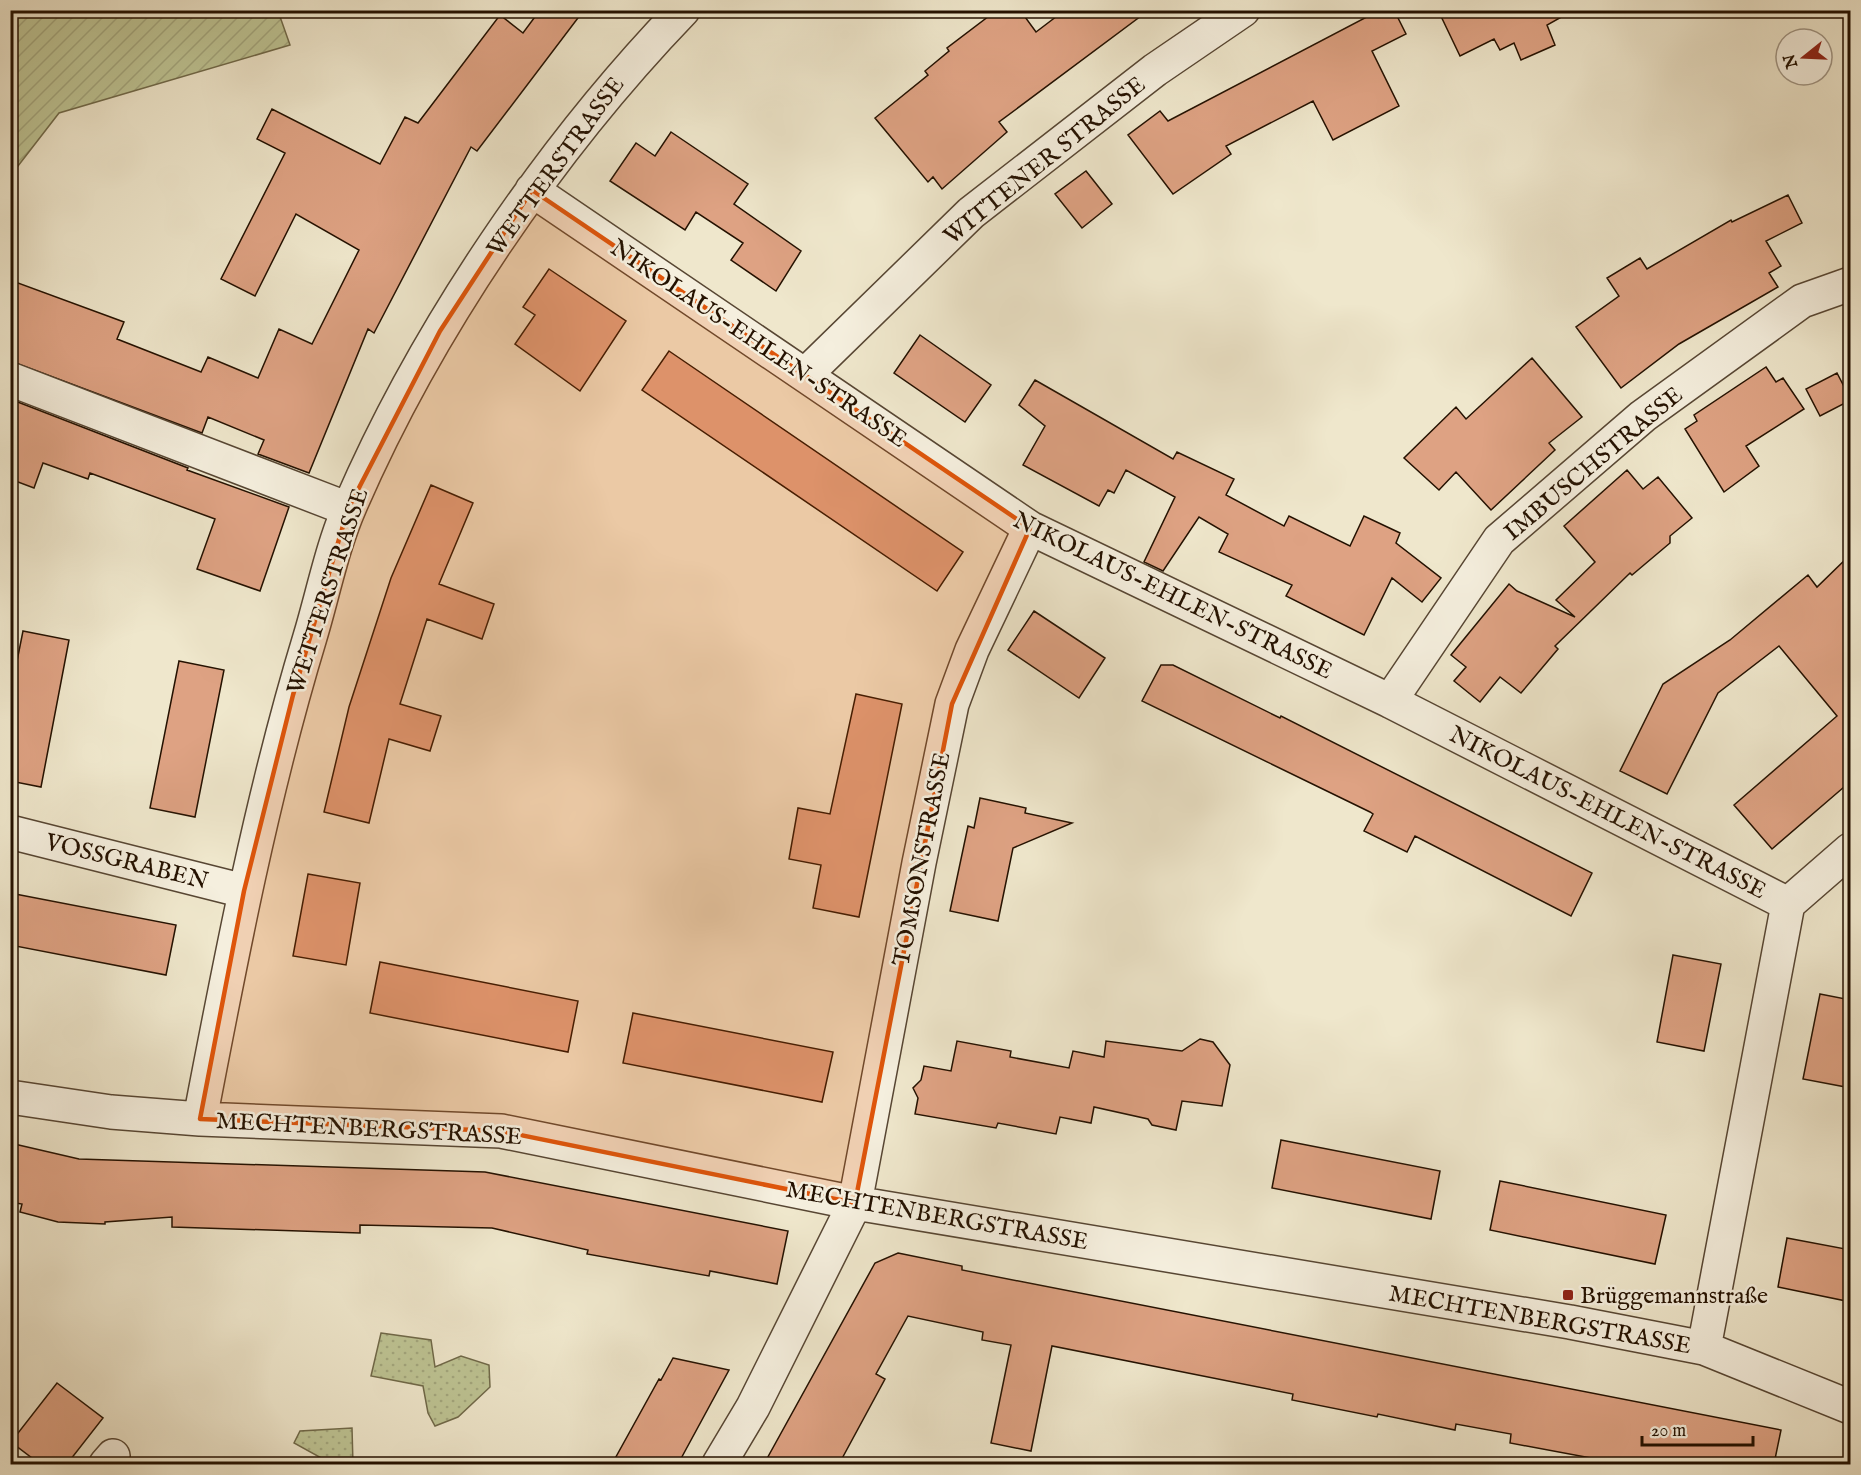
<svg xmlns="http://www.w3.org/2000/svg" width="1861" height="1475" viewBox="0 0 1861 1475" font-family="'IM FELL English',serif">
<defs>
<pattern id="grass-dots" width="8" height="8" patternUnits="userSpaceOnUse" patternTransform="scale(1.5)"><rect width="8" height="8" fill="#bec494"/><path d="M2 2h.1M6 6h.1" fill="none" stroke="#a3a77e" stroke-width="1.8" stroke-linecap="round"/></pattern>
<pattern id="garden-furrows" width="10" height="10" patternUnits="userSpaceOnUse" patternTransform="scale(1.5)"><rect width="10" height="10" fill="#bec494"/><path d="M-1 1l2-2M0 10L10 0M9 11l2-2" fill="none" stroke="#a3a77e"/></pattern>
</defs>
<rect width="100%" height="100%" fill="#efe7cc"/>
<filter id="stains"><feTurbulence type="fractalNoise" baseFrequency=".00333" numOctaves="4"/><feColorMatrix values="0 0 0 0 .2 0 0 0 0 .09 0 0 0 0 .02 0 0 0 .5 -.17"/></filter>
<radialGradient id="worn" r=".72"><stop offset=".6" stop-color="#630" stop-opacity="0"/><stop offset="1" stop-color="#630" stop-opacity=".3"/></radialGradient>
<!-- grass -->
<path fill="url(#grass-dots)" stroke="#716a4a" stroke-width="1.5" d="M 381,1333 L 431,1340 L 435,1367 L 461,1356 L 489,1365 L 490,1387 L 458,1417 L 435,1426 L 428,1413 L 423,1386 L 371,1376 Z
M 352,1428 L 353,1464 L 332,1464 L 294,1443 L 300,1431 Z"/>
<!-- garden -->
<path fill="url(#garden-furrows)" stroke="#716a4a" stroke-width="1.5" d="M 11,10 L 278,11 L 290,45 L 59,113 L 11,175 Z"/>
<!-- building -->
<path fill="#dea283" stroke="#241100" stroke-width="1.5" d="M 540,10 L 584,10 L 477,151 L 471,147 L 374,333 L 368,329 L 309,473 L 258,454 L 264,440 L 208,417 L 202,433 L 10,361 L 10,280 L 124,322 L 117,339 L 201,372 L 208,357 L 258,378 L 279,329 L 312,344 L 359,250 L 296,214 L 255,296 L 221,279 L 285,153 L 257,139 L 272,109 L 380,164 L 405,117 L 418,123 L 500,15 L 523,33 Z
M 997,10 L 1020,10 L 1036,32 L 1065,10 L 1149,10 L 999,122 L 1007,132 L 942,189 L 933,177 L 928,182 L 875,118 L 928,75 L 925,71 L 949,51 L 947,48 Z
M 1380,10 L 1394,10 L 1406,34 L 1372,51 L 1399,106 L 1333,140 L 1313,101 L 1226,146 L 1231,154 L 1173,194 L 1128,135 L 1160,111 L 1168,121 Z
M 1438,10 L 1574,10 L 1547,25 L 1555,45 L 1521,60 L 1514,43 L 1500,50 L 1494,39 L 1460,56 Z
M 671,132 L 748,184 L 734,204 L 801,251 L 776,291 L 731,260 L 743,243 L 696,212 L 685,230 L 610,181 L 636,143 L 655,156 Z
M 1086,171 L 1112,204 L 1082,228 L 1055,194 Z
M 1788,195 L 1802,223 L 1766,241 L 1781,266 L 1769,273 L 1778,287 L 1679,344 L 1621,388 L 1576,327 L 1619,296 L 1607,278 L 1640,258 L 1647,269 L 1731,220 L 1732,222 Z
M 549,269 L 626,321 L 580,391 L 515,344 L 535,315 L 523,307 Z
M 920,335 L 991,385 L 965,422 L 894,373 Z
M 669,351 L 963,552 L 937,591 L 642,390 Z
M 1532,358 L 1582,417 L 1549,443 L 1555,450 L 1491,510 L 1456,472 L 1439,490 L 1404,458 L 1456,407 L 1466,419 Z
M 1766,367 L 1776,382 L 1783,378 L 1804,409 L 1746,446 L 1759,466 L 1724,492 L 1685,429 L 1697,421 L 1694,415 Z
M 1837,373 L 1851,400 L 1820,416 L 1806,389 Z
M 1035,380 L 1173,459 L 1177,452 L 1234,479 L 1226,495 L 1284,526 L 1289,516 L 1350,546 L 1364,516 L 1400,533 L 1396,543 L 1441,578 L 1422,602 L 1392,578 L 1364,635 L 1286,596 L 1292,585 L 1219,552 L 1228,534 L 1199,517 L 1163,571 L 1144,562 L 1175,497 L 1126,470 L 1114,493 L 1108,490 L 1099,506 L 1023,465 L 1045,426 L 1019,405 Z
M 10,399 L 188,468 L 187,470 L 289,507 L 260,591 L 197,569 L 215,519 L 90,473 L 88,479 L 43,463 L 34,488 L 10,479 Z
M 1627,470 L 1643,489 L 1658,477 L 1692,518 L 1670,536 L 1670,543 L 1632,575 L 1630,573 L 1555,646 L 1558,649 L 1521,693 L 1500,677 L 1480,702 L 1454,681 L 1466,667 L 1451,655 L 1509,584 L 1517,591 L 1575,617 L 1556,600 L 1595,562 L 1564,526 Z
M 431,485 L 473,503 L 439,584 L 494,604 L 482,639 L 427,619 L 400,704 L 441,716 L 430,751 L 389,739 L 369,823 L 324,812 L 349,707 L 391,578 Z
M 1851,554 L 1851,781 L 1772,849 L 1734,805 L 1837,716 L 1779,646 L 1718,693 L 1667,794 L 1620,771 L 1663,684 L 1730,640 L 1808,575 L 1817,587 Z
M 1034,611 L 1105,658 L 1079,698 L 1008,650 Z
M 23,631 L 69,640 L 41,787 L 10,781 L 10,696 Z
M 179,661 L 224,670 L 195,817 L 150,808 Z
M 1161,665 L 1173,665 L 1280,718 L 1281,716 L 1592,873 L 1571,916 L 1415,836 L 1407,852 L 1364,831 L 1373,814 L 1370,812 L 1142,701 Z
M 856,694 L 902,704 L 859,917 L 813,908 L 821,865 L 789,859 L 798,808 L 830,814 Z
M 980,798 L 1026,808 L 1025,813 L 1072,823 L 1013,848 L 998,921 L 950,911 L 968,826 L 974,828 Z
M 308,874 L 360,883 L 346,965 L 293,956 Z
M 10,893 L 176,925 L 166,975 L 10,945 Z
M 1673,955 L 1721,964 L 1704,1051 L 1657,1042 Z
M 380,962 L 578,1001 L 568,1052 L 370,1013 Z
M 1820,994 L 1851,1000 L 1851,1088 L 1803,1079 Z
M 633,1013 L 833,1052 L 822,1102 L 623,1063 Z
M 1200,1039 L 1213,1042 L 1230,1065 L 1222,1106 L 1182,1101 L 1176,1130 L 1152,1125 L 1148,1119 L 1094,1107 L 1091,1123 L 1060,1117 L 1056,1134 L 998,1123 L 996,1128 L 915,1114 L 918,1098 L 913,1088 L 921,1080 L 924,1066 L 951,1071 L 957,1041 L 1011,1051 L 1010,1057 L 1069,1068 L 1073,1051 L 1104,1057 L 1106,1041 L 1182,1051 Z
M 1281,1140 L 1440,1171 L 1431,1219 L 1272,1188 Z
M 10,1143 L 79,1159 L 485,1172 L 788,1231 L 777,1284 L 710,1271 L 709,1276 L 587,1254 L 588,1250 L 492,1228 L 360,1225 L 360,1233 L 172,1227 L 172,1217 L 105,1222 L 105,1224 L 58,1222 L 20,1212 L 22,1204 L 10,1202 Z
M 1500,1181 L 1666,1215 L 1655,1264 L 1490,1230 Z
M 1787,1238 L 1851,1250 L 1851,1302 L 1778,1287 Z
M 898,1253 L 962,1266 L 962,1270 L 1781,1430 L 1774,1464 L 1623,1464 L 1510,1443 L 1511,1434 L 1456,1424 L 1455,1430 L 1378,1414 L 1377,1417 L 1292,1400 L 1293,1394 L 1052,1346 L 1031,1451 L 991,1443 L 1011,1345 L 982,1340 L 983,1332 L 908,1316 L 876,1374 L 885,1379 L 839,1464 L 764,1464 L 875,1263 Z
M 673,1358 L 729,1370 L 678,1464 L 612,1464 L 659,1379 L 661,1380 Z
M 57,1383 L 103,1418 L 67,1464 L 40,1464 L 11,1442 Z"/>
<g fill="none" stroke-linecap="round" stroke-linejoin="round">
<defs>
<path id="minor" d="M 532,190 L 1030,528 L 1390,701 L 1788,904
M 806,374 L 971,213 L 1155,70 L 1243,10
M 10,379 L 348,509
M 1390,701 L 1499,540 L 1643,416 L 1802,301 L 1850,284
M 10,832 L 244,891
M 10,1097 L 111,1112 L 200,1119 L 501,1131 L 855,1203 L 1570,1322 L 1704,1348 L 1850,1407
M 200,1119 C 231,957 262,795 310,637 C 323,594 332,547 350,506 C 426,330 550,148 683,10
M 1704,1348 L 1788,904 L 1850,850
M 106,1464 L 113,1456
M 719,1464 L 753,1407 L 855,1203 L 919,863 L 952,704 L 972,650 L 1030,528"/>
</defs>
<!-- minor casing -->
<use href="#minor" stroke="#574633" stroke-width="36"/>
<!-- minor -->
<use href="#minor" stroke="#f5efde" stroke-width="33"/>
</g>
<!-- marked area -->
<path fill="#de550b" fill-opacity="0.2" stroke="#de550b" stroke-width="4.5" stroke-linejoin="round" d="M 532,190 L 1030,528 L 952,704 L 855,1203 L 501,1131 L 200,1119 L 244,891 L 293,695 L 348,509 L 440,331 Z"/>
<!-- markers -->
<rect fill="#8f2418" stroke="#f5efde" stroke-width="2" x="1562" y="1289" width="12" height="12" rx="3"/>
<g text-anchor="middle" stroke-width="5" stroke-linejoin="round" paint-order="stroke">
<!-- street labels -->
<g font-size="24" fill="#241100" stroke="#f5efde">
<text transform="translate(1044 160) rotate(-39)" y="8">WITTENER STRASSE</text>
<text transform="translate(555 166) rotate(-54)" y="8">WETTERSTRASSE</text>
<text transform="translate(759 343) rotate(34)" y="8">NIKOLAUS-EHLEN-STRASSE</text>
<text transform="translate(1593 463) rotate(-40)" y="8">IMBUSCHSTRASSE</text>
<text transform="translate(327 591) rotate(-72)" y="8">WETTERSTRASSE</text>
<text transform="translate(1173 595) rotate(26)" y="8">NIKOLAUS-EHLEN-STRASSE</text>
<text transform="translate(1608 812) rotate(27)" y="8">NIKOLAUS-EHLEN-STRASSE</text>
<text transform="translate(921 859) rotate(-79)" y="8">TOMSONSTRASSE</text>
<text transform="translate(127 861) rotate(14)" y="8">VOSSGRABEN</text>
<text transform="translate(369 1128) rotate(3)" y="8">MECHTENBERGSTRASSE</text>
<text transform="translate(937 1215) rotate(10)" y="8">MECHTENBERGSTRASSE</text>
<text transform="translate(1540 1319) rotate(10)" y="8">MECHTENBERGSTRASSE</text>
</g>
<!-- poi labels -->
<g font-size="24" fill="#241100" stroke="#f5efde" text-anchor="start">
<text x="1580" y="1303">Brüggemannstraße</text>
</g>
</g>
<!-- margin -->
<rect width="1861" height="1475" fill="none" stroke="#efe7cc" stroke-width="36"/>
<rect x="12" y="12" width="1837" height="1451" fill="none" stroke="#241100" stroke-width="3"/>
<rect x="18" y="18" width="1825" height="1439" fill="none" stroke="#241100" stroke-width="1.5"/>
<!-- north arrow -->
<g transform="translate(1804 57) rotate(252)"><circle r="28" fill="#f5efde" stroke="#a19685" stroke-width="1.5"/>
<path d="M0-4.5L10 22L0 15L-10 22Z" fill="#8f2418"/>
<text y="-9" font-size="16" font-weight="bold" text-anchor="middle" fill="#241100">N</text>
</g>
<!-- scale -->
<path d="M1642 1436v9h111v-9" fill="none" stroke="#241100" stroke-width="3"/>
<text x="1651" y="1436" font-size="18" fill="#241100" stroke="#f5efde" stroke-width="4.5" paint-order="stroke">20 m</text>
<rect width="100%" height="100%" filter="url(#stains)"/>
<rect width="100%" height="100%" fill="url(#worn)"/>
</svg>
